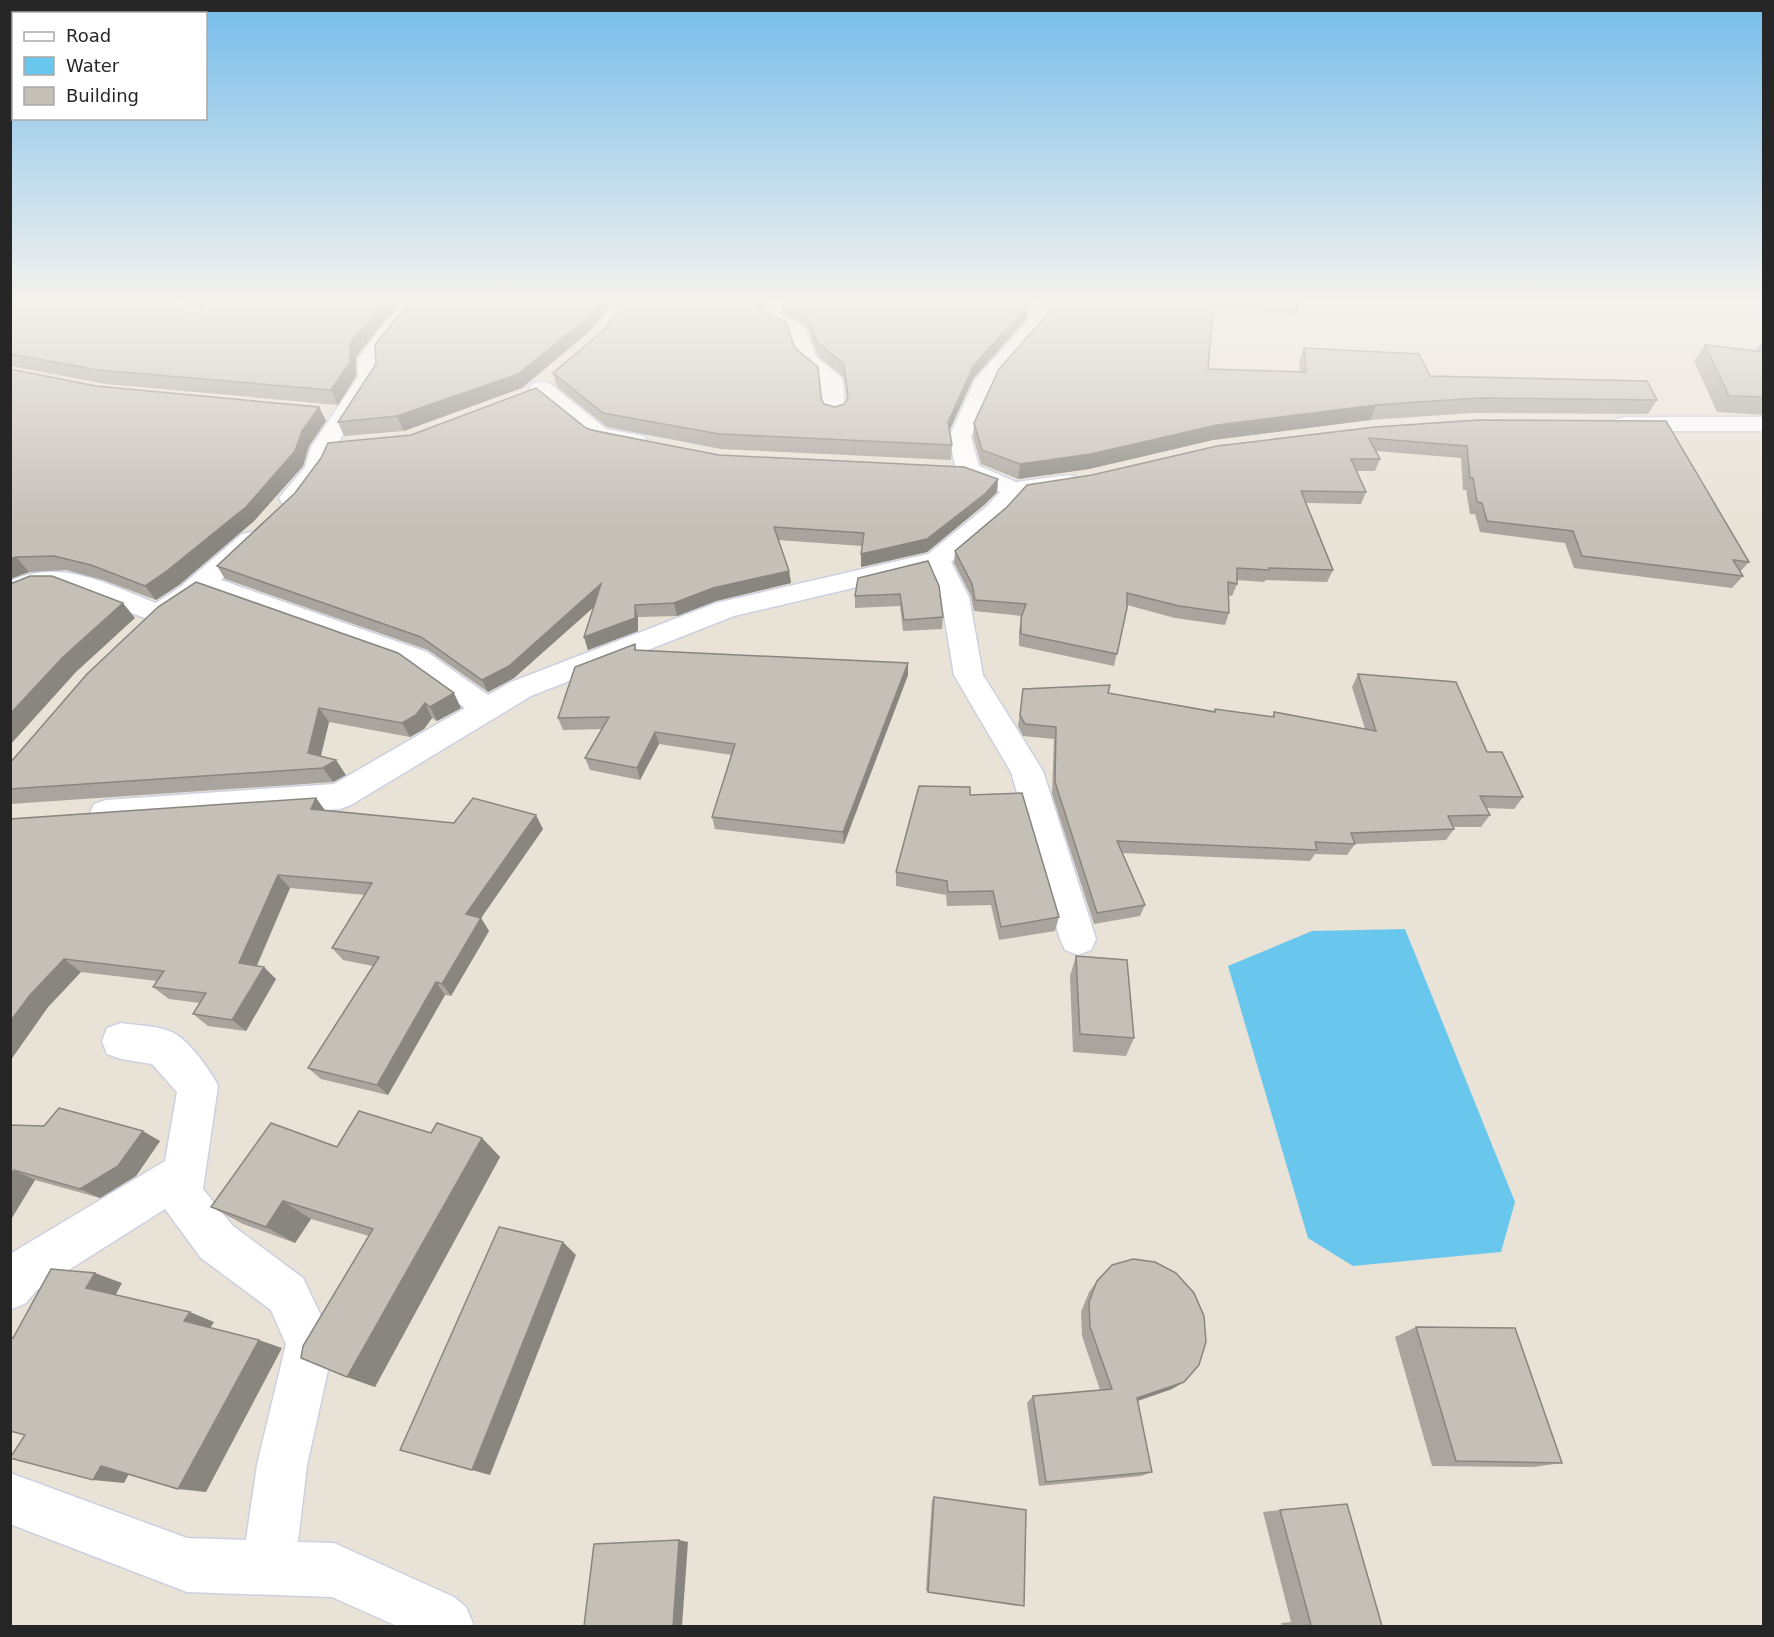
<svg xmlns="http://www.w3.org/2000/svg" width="1774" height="1637" viewBox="0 0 1774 1637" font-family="'DejaVu Sans',sans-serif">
<rect width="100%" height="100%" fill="#e9e2d7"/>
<!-- water -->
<path fill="#69c7ed" d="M 1405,929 L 1515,1202 L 1501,1252 L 1353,1266 L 1308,1238 L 1228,966 L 1312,931 Z"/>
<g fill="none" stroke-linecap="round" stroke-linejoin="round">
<defs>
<path id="street" d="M 163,300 C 183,300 197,303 209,320 L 206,324 L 192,324 L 181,313 L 164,306 L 161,302 Z
M 410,300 L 431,300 L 400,330 L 378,358 L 380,377 L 335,447 L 328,469 L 300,503 L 291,505 L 282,503 L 279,498 L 305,467 L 311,447 L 358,377 L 358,358 L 386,322 Z
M 770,300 L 788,300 L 780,316 L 805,327 L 816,357 L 842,378 L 846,412 L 843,417 L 835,419 L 827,417 L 824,412 L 821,380 L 797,360 L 789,334 L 762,322 L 759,318 Z
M 1009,300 L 1039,300 L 1050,319 L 996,382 L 971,437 L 979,466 L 1016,482 L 1068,475 L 1076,477 L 1080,482 L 1076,487 L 1024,495 L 1004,517 L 951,562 L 969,597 L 983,675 L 1043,771 L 1096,939 L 1091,950 L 1078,955 L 1065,950 L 1060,939 L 1011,772 L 954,675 L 941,597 L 929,570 L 734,616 L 531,696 L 351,805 L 340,809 L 106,826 L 94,822 L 90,813 L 94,804 L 106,800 L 334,784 L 465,708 L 407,666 L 206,594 L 168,620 L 158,623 L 65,588 L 42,588 L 10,602 L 10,581 C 61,557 109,585 156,603 L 180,587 L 242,534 L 251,532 L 260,534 L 264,540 L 221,580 L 427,652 L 488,695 L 511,682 L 716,603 L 928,554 L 986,507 L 1000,492 L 960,475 L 956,470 L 949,437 L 975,380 L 1030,318 L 1024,308 L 1012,304 Z
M 541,382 L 549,383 L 606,429 L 644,436 L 647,441 L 644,446 L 636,448 L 591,439 L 533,393 L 530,388 L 533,383 Z
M 1624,417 L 1764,417 L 1764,431 L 1624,431 L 1616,429 L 1613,424 L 1616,419 Z
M 121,1023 C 138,1026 162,1025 177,1035 C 191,1044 211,1071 218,1086 L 203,1189 L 233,1226 L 303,1278 L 334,1343 L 307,1465 L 298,1542 L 334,1543 L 454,1597 L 466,1607 L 474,1626 L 397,1626 L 332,1597 L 187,1592 L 10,1524 L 10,1473 L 187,1538 L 246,1540 L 257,1465 L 286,1344 L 271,1310 L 201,1258 L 165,1209 L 37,1290 L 26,1303 L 10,1310 L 10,1254 L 165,1161 L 177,1092 L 152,1064 L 121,1059 L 107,1054 L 102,1041 L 107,1028 Z"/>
</defs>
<!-- street casing -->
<use href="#street" stroke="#cdd0e0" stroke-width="3"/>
<!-- street -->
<use href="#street" fill="#fff" fill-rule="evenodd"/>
</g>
<!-- wall -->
<path fill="#a9a49d" d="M 10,300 L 184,313 L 198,313 L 202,309 L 183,300 L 407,300 L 384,321 L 356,357 L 356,376 L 338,405 L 106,384 L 10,366 Z
M 1040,300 L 1301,300 L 1296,315 L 1214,306 L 1208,369 L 1300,372 L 1299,362 L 1304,348 L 1430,376 L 1657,400 L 1648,414 L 1472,413 L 1370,420 L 1213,440 L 1089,469 L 1018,479 L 981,464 L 973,437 L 974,423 L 1048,313 Z
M 782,301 L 1027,318 L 973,379 L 949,431 L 952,445 L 951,460 L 721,449 L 607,427 L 557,387 L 553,373 L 606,328 L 761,311 L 795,348 L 824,404 L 835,407 L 844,404 L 847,399 L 844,378 L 818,356 L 806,325 L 783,315 Z
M 591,330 L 522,388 L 404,431 L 344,436 L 338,422 L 376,364 Z
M 1764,339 L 1764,415 L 1717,412 L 1694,361 L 1705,345 L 1758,352 L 1757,349 Z
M 10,369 L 96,386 L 319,407 L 326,421 L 309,446 L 303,466 L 254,521 L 179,585 L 156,600 L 103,580 L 66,570 L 29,572 L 10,579 Z
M 1478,420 L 1749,562 L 1740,572 L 1743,576 L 1732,588 L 1574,568 L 1565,543 L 1480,532 L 1475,514 L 1470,514 L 1466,490 L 1463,490 L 1461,458 L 1376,451 L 1380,459 L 1375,471 L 1356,471 L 1366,492 L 1361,504 L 1306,503 L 1333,570 L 1327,582 L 1266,580 L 1264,582 L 1237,580 L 1237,584 L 1232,596 L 1228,595 L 1229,613 L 1225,625 L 1175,618 L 1127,605 L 1114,666 L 1019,646 L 1019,630 L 1022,616 L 974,611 L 971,596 L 954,563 L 955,551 L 1007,507 L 1027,485 Z
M 586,428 L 719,455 L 998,479 L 997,492 L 984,505 L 927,552 L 861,567 L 861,554 L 862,546 L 778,540 L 789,571 L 791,583 L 716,601 L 677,616 L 638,617 L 638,631 L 588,650 L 584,637 L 594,607 L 514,678 L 488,692 L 428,650 L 225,579 L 217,566 Z
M 928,561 L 943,617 L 942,629 L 903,631 L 900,606 L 855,608 L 855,596 Z
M 158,607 L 461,708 L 437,721 L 432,718 L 424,729 L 410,737 L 329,722 L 321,756 L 346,775 L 333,782 L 10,804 L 10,762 Z
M 635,644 L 636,650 L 908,663 L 908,675 L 844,844 L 715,829 L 712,817 L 732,755 L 659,744 L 640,780 L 590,770 L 585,758 L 602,729 L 563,730 L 558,718 Z
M 1358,674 L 1487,752 L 1523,797 L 1514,809 L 1486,808 L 1490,815 L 1481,827 L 1454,827 L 1454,829 L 1446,840 L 1355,844 L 1347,855 L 1315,854 L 1310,861 L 1122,853 L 1145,905 L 1140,916 L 1094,924 L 1052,794 L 1054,739 L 1023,736 L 1018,726 L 1023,689 L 1108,693 L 1214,711 L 1215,709 L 1272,717 L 1274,712 L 1365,729 L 1352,687 Z
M 970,795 L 1059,917 L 1055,931 L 999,940 L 991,905 L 947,906 L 946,895 L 896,886 L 896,872 Z
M 316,798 L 325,810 L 454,823 L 543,829 L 481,918 L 489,931 L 451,996 L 445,995 L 388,1095 L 321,1079 L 308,1068 L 373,966 L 343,960 L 332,948 L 365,895 L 290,888 L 257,966 L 276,979 L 246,1031 L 208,1026 L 193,1014 L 200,1003 L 169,999 L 153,987 L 157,981 L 81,972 L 48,1007 L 10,1061 L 10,819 Z
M 1076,956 L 1134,1038 L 1126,1056 L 1073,1052 L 1070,976 Z
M 10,1125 L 160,1141 L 136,1176 L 100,1198 L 35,1180 L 10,1221 Z
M 431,1133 L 482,1138 L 500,1157 L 375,1387 L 347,1377 L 369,1236 L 311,1219 L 295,1243 L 243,1224 L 211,1207 L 337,1147 Z
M 1097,1281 L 1184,1382 L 1172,1389 L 1137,1401 L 1152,1472 L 1141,1476 L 1039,1486 L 1027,1403 L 1033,1396 L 1100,1390 L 1082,1336 L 1081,1312 L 1089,1292 Z
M 1416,1327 L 1562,1463 L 1533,1467 L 1432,1466 L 1395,1337 Z
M 934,1497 L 928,1592 L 926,1590 L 932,1500 Z
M 1280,1510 L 1382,1626 L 1282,1626 L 1281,1623 L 1291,1622 L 1263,1512 Z"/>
<!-- shaded-wall -->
<path fill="#898680" d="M 387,300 L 407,300 L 384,321 L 356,357 L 356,376 L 338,405 L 331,390 L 350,343 L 379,307 Z
M 601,300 L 615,300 L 591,330 L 522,388 L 404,431 L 397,416 Z
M 758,300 L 768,300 L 757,317 L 756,303 Z
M 1029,304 L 1027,318 L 973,379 L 947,436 L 948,422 L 974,365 Z
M 1376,405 L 1370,420 L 1213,440 L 1089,469 L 1018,479 L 1020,464 L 1217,425 Z
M 319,407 L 326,421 L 309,446 L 303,466 L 254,521 L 179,585 L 156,600 L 145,586 L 302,431 Z
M 998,479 L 997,492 L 984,505 L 927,552 L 861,567 L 861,554 Z
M 16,557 L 29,572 L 10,579 L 10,559 Z
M 789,571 L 791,583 L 716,601 L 677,616 L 674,603 L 713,588 Z
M 601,584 L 605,597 L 514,678 L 488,692 L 482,680 Z
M 123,603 L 135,618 L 76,672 L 10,745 L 10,714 L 63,657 Z
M 635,605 L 638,617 L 638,631 L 588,650 L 584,637 Z
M 908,663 L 908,675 L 844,844 L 843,832 Z
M 454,693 L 461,708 L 437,721 L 430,707 Z
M 425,703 L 432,718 L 424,729 L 410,737 L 402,723 Z
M 319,708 L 329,722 L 318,767 L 308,753 Z
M 655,732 L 659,744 L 640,780 L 637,768 Z
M 336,760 L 346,775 L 333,782 L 323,768 Z
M 316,798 L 326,812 L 311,809 Z
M 536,815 L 543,829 L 481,918 L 489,931 L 451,996 L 442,984 L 466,914 Z
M 278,875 L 290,888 L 252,976 L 239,963 Z
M 64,959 L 81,972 L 48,1007 L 10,1061 L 10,1022 L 30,995 Z
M 264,967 L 276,979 L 246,1031 L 232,1020 Z
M 436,982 L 445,995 L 388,1095 L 377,1085 Z
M 143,1131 L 160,1141 L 136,1176 L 100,1198 L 80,1189 Z
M 482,1138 L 500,1157 L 375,1387 L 347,1377 Z
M 14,1170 L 35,1180 L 10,1221 L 10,1176 Z
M 283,1201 L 311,1219 L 295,1243 L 266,1227 Z
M 563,1242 L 576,1255 L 490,1475 L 472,1470 Z
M 95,1273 L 122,1283 L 114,1298 L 86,1288 Z
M 190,1312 L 214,1322 L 209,1330 L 184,1321 Z
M 259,1340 L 282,1348 L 206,1492 L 178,1489 Z
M 1184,1382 L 1172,1389 L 1126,1405 L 1137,1398 Z
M 101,1466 L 131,1470 L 124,1483 L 93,1480 Z
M 679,1540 L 688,1542 L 682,1626 L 673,1626 Z"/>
<!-- building -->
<path fill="#c4bfb7" stroke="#898680" stroke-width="1.5" d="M 10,300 L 168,300 L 172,301 L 184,313 L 198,313 L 204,306 L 198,300 L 387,300 L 379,307 L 350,343 L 350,362 L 331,390 L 97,370 L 10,354 Z
M 416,300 L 601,300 L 588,317 L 518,374 L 397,416 L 338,422 L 376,364 L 375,345 L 396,318 Z
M 626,300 L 758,300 L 756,303 L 760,310 L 786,322 L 795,348 L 818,367 L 821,398 L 824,404 L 835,407 L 844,404 L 848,397 L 844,364 L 817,342 L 805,311 L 782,301 L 783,300 L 1026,300 L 1029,304 L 974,365 L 948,422 L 952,445 L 719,434 L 603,413 L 553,373 L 606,328 Z
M 1049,300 L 1214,300 L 1208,369 L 1306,372 L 1304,348 L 1419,354 L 1430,376 L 1647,381 L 1657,400 L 1479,398 L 1376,405 L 1217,425 L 1091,454 L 1020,464 L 982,450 L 974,423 L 999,369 L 1054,307 Z
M 1283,300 L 1301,300 L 1300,302 Z
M 1705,345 L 1764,352 L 1764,397 L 1729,396 Z
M 10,369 L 96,386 L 319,407 L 302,431 L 295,451 L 246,507 L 168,570 L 145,586 L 91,565 L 54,556 L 16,557 L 10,559 Z
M 536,388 L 586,428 L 595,431 L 719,455 L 964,467 L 998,479 L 986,493 L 927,539 L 861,554 L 864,533 L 774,527 L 789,571 L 713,588 L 674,603 L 635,605 L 635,618 L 584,637 L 601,584 L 509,666 L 482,680 L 421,637 L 217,566 L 295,493 L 321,458 L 328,443 L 411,435 Z
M 1478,420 L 1666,421 L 1749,562 L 1733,560 L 1743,576 L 1582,556 L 1573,531 L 1487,521 L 1482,503 L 1477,502 L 1473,478 L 1470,478 L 1467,446 L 1369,438 L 1380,459 L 1351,459 L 1366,492 L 1301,491 L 1333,570 L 1269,568 L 1269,570 L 1237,568 L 1237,584 L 1228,582 L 1229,613 L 1179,606 L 1127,593 L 1127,608 L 1117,654 L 1021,634 L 1021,618 L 1026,604 L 975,600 L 972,584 L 955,551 L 1007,507 L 1027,485 L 1092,475 L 1217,446 L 1375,427 Z
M 928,561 L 939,586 L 943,617 L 904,620 L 900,594 L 855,596 L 858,578 Z
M 30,576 L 52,576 L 123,603 L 63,657 L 10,714 L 10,584 Z
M 196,582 L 398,653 L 454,693 L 430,707 L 425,703 L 416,715 L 402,723 L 319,708 L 308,753 L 336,760 L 323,768 L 10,789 L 10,763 L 87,674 L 158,607 Z
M 635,644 L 635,650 L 908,663 L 843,832 L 712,817 L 735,744 L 655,732 L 637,768 L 585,758 L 609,717 L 558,718 L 575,667 Z
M 1358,674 L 1456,682 L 1487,752 L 1502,752 L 1523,797 L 1480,796 L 1490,815 L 1448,816 L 1454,829 L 1351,833 L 1355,844 L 1315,842 L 1317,850 L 1117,841 L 1145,905 L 1097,913 L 1055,782 L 1056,727 L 1025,724 L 1020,715 L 1023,689 L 1110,685 L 1108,693 L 1215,712 L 1215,709 L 1274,717 L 1274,712 L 1376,731 Z
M 919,786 L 970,787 L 970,795 L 1022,793 L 1059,917 L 1001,927 L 993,891 L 948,892 L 947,881 L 896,872 Z
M 316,798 L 311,809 L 454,823 L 473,798 L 536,815 L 466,914 L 481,918 L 442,984 L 436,982 L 377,1085 L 308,1068 L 379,957 L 332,948 L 372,883 L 278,875 L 239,963 L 264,967 L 232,1020 L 193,1014 L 206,993 L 153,987 L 164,971 L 64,959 L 30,995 L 10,1022 L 10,819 Z
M 1076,956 L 1127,960 L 1134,1038 L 1080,1034 Z
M 59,1108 L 143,1131 L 118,1166 L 80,1189 L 14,1170 L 10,1176 L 10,1125 L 44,1126 Z
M 359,1111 L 431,1133 L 437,1123 L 482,1138 L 347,1377 L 301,1358 L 303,1346 L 373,1229 L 283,1201 L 266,1227 L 211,1207 L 271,1123 L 337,1147 Z
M 499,1227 L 563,1242 L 472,1470 L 400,1450 Z
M 1133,1259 L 1155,1262 L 1176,1273 L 1194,1293 L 1204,1316 L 1206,1342 L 1199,1365 L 1184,1382 L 1137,1398 L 1152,1472 L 1046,1482 L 1033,1396 L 1112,1389 L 1090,1327 L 1089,1302 L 1097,1281 L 1112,1265 Z
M 51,1269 L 95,1273 L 86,1288 L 190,1312 L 184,1321 L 259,1340 L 178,1489 L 101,1466 L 93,1480 L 10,1458 L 25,1435 L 10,1431 L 10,1337 L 13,1338 Z
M 1416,1327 L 1515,1328 L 1562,1463 L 1456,1461 Z
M 934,1497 L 1026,1510 L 1024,1606 L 928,1592 Z
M 1347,1504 L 1382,1626 L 1301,1626 L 1311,1625 L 1280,1510 Z
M 679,1540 L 673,1626 L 584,1626 L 594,1544 Z"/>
<!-- sky -->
<linearGradient id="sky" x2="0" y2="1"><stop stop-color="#75bcea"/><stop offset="0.57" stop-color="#f5f2ed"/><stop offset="1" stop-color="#f5f2ed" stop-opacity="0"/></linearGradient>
<rect width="1774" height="529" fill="url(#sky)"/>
<!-- border -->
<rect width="1774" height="1637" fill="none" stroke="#262626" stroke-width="24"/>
<!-- legend -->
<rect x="12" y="12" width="195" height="108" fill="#ffffff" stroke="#a8a8a8" stroke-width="1.5"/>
<rect x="24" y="32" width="30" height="9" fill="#ffffff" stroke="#a8a8a8" stroke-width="1.5"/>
<text x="66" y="42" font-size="18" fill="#262626">Road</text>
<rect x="24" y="57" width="30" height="18" fill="#69c7ed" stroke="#a8a8a8" stroke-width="1.5"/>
<text x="66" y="72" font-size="18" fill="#262626">Water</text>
<rect x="24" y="87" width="30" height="18" fill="#c4bfb7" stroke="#a8a8a8" stroke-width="1.5"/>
<text x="66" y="102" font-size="18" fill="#262626">Building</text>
</svg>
